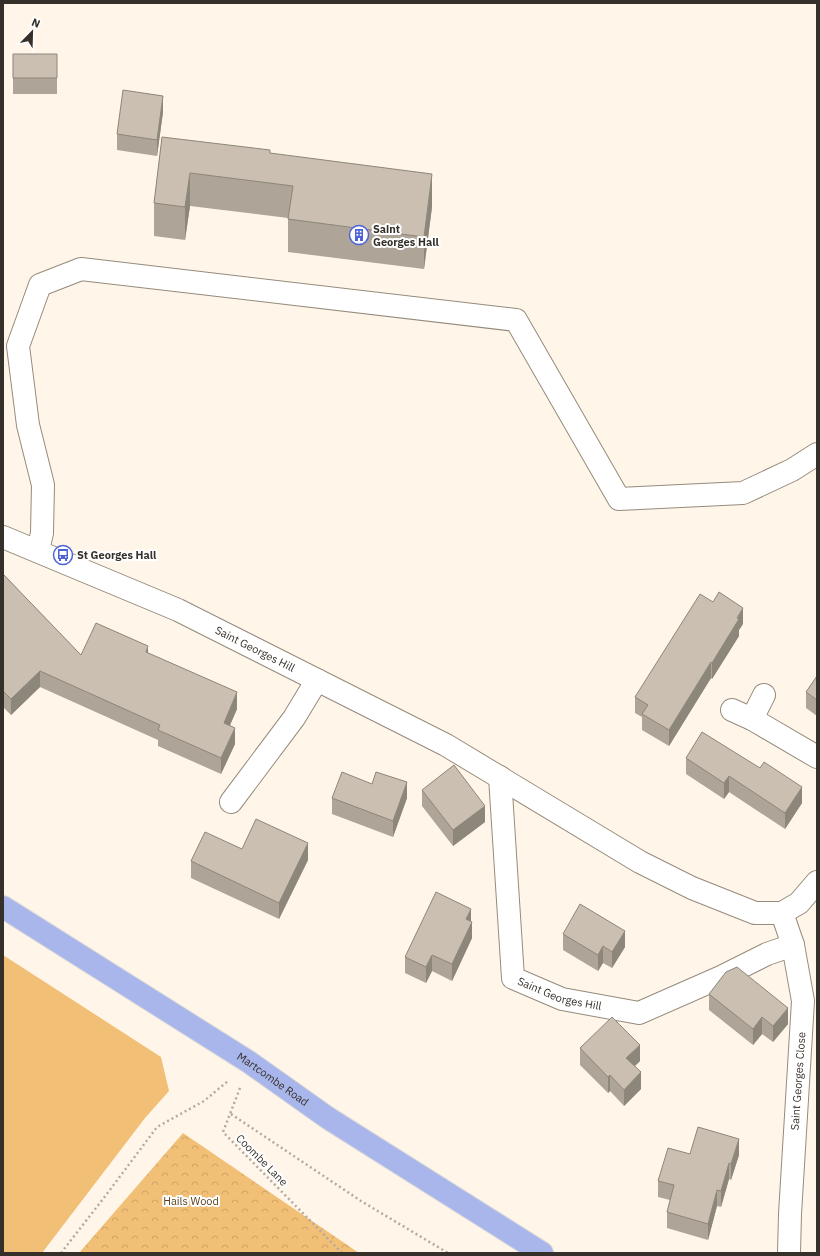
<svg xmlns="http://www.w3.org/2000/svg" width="820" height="1256" viewBox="0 0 820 1256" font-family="'IBM Plex Sans',sans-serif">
<defs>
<pattern id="forest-crowns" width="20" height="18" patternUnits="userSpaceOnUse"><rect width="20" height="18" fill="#f1bf76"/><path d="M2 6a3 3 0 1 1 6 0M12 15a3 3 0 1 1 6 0" fill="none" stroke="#cfa466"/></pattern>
</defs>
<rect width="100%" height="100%" fill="#fff6e9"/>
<!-- green -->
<path fill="#f1bf76" d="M 3,955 L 161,1057 L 169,1091 L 145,1118 L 42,1253 L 3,1253 Z"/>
<!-- forest -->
<path fill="url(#forest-crowns)" d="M 183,1133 L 359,1253 L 79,1253 Z"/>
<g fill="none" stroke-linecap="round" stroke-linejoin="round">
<defs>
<g id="minor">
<path id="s1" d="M 3,537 L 178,610 L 446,745 L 640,862 L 692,888 L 755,913 L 782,913 L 799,903 L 817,882"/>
<path d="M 38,551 L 42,533 L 43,485 L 28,425 L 18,346 L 40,285 L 81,269 L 516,320 L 619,499 L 743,493 L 792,470 L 817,454"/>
<path d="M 732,710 L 752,719 L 817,757"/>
<path d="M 752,719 L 764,695"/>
<path id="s2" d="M 500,777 L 513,978 L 562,999 L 639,1013 L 721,977 L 767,954 L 793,945"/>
<path d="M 231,802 L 294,718 L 317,680"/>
<path d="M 782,913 L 793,945 L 803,1001 L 790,1214 L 789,1253"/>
</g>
<g id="major">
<path id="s3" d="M 3,907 L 249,1062 L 328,1118 L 542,1253"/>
</g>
</defs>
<!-- minor casing -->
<use href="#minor" stroke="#958b7c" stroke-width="24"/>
<!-- major casing -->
<use href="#major" stroke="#dbdad9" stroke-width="24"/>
<!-- path -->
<path stroke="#b2aaa0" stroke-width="2.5" stroke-dasharray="2 3" stroke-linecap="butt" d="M 240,1088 L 223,1132 L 342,1253
M 231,1114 L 361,1201 L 448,1253
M 61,1253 L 103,1199 L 157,1127 L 204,1101 L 228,1081"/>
<!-- minor -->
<use href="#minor" stroke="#fff" stroke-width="22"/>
<!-- major -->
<use href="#major" stroke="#a9b6eb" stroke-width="22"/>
</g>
<!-- wall -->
<path fill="#aea497" d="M 13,54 L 57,54 L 57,94 L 13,94 Z
M 163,112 L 157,156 L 117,150 L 117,134 Z
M 162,137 L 270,153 L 432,207 L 424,269 L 288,252 L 288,218 L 190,206 L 185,240 L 154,236 L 154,203 Z
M 3,574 L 81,655 L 148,653 L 237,709 L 230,725 L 235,744 L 221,774 L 158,746 L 158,740 L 40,687 L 11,715 L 3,707 Z
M 743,624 L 739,630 L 739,636 L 712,679 L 711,678 L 669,746 L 642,730 L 642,717 L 635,713 L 635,697 Z
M 817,676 L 817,716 L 806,708 L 806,692 Z
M 686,758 L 802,803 L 785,829 L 729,792 L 724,799 L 686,774 Z
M 422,790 L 485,822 L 453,846 L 422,806 Z
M 332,798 L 407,798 L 393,837 L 332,814 Z
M 242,849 L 308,860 L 279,919 L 191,878 L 191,861 Z
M 471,921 L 472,938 L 452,981 L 432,971 L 426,983 L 405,973 L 405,957 Z
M 563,934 L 625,947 L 612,968 L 603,963 L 598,971 L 563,950 Z
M 709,994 L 788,1024 L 773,1042 L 762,1034 L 753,1045 L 709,1010 Z
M 580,1048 L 640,1061 L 635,1066 L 641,1089 L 624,1106 L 610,1091 L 608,1093 L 580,1065 Z
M 690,1154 L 739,1155 L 731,1180 L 729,1179 L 721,1207 L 717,1206 L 708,1240 L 667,1228 L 667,1212 L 670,1200 L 658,1197 L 658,1181 Z"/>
<!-- shaded-wall -->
<path fill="#8d867b" d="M 163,96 L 163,112 L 157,156 L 157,140 Z
M 190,173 L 190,206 L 185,240 L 185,207 Z
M 432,174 L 432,207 L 424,269 L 424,237 Z
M 743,608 L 743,624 L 739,630 L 739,636 L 712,679 L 712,663 Z
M 148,646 L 148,662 L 146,652 Z
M 711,662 L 711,678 L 669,746 L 669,730 Z
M 40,671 L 40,687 L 11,715 L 11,699 Z
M 237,692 L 237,709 L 224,739 L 224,723 Z
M 235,728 L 235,744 L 221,774 L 221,758 Z
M 729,776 L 729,792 L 724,799 L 724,783 Z
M 407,782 L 407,798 L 393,837 L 393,821 Z
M 802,787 L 802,803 L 785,829 L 785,813 Z
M 485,806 L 485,822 L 453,846 L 453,830 Z
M 308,843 L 308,860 L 279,919 L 279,903 Z
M 471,909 L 471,924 L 472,922 L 472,938 L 452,981 L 452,964 L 466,919 Z
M 625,931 L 625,947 L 612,968 L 612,952 Z
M 603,946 L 603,963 L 598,971 L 598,955 Z
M 432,955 L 432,971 L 426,983 L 426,967 Z
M 788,1008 L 788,1024 L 773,1042 L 773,1026 Z
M 762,1017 L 762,1034 L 753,1045 L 753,1029 Z
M 640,1045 L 640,1061 L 626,1074 L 626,1058 Z
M 641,1072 L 641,1089 L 624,1106 L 624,1090 Z
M 610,1075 L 610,1091 L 608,1093 L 608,1077 Z
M 739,1139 L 739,1155 L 731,1180 L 731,1164 Z
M 729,1163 L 729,1179 L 721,1207 L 721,1191 Z
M 717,1190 L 717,1206 L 708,1240 L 708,1224 Z"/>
<!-- building -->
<path fill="#cabfb0" stroke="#8d867b" d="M 13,54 L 57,54 L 57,78 L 13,78 Z
M 123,90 L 163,96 L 157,140 L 117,134 Z
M 162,137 L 270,150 L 270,153 L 432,174 L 424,237 L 288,219 L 293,186 L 190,173 L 185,207 L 154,203 Z
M 3,574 L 81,655 L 96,623 L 148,646 L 146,652 L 237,692 L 224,723 L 235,728 L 221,758 L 158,730 L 160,725 L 40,671 L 11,699 L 3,691 Z
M 719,592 L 743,608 L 737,618 L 739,619 L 712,663 L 711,662 L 669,730 L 642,714 L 648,705 L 635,697 L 700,594 L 713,602 Z
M 817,676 L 817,700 L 806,692 Z
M 702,732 L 760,768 L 764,762 L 802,787 L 785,813 L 729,776 L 724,783 L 686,758 Z
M 454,765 L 485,806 L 453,830 L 422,790 Z
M 342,772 L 372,784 L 376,772 L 407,782 L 393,821 L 332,798 Z
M 256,819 L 308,843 L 279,903 L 191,861 L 205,832 L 242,849 Z
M 436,892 L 471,909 L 466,919 L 472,922 L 452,964 L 432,955 L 426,967 L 405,957 Z
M 580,904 L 625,931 L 612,952 L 603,946 L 598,955 L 563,934 Z
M 737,967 L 788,1008 L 773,1026 L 762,1017 L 753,1029 L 709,994 L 726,972 Z
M 612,1017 L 640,1045 L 626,1058 L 641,1072 L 624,1090 L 610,1075 L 608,1077 L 580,1048 Z
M 698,1127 L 739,1139 L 731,1164 L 729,1163 L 721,1191 L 717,1190 L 708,1224 L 667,1212 L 674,1185 L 658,1181 L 668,1148 L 690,1154 Z"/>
<!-- icons -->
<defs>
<symbol id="building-ring" viewBox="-11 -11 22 22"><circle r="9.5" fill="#fff" stroke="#4c63d8" stroke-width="1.5"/><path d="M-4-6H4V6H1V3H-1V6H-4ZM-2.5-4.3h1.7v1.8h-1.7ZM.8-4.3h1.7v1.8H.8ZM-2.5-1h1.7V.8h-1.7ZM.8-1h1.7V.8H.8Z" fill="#4c63d8"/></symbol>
<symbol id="bus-ring" viewBox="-11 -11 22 22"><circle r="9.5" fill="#fff" stroke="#4c63d8" stroke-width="1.5"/><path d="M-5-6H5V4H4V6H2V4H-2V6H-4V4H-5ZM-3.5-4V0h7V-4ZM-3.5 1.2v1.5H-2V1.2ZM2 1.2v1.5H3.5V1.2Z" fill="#4c63d8"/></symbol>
</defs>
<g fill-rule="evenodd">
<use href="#building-ring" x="348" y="224" width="22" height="22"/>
<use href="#bus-ring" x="52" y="544" width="22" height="22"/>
</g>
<g text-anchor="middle" stroke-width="4" stroke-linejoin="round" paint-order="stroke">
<!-- poi labels -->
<g font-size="11" font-weight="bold" fill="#35302a" stroke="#fff" text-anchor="start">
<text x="373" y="233">Saint<tspan x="373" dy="13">Georges Hall</tspan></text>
<text x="77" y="559">St Georges Hall</text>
</g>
<!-- street labels -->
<g font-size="11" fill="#35302a" stroke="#fff">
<text dy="4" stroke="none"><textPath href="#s1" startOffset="276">Saint Georges Hill</textPath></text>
<text dy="4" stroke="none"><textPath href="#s2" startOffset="251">Saint Georges Hill</textPath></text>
<text dy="4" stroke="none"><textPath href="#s3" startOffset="320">Martcombe Road</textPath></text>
<text transform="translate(798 1081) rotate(-86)" y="4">Saint Georges Close</text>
<text transform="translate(262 1160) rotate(45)" y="4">Coombe Lane</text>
</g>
<!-- park labels -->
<g font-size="11" fill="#5a421e" stroke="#fff">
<text x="191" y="1205">Hails Wood</text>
</g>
</g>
<!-- border -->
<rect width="820" height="1256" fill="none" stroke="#35302a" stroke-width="8"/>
<!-- north arrow -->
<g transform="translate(32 32) rotate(23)" stroke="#ffffff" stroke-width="3" paint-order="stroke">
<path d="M0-3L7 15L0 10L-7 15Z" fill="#35302a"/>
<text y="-6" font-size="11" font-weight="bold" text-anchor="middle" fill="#35302a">N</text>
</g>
</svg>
